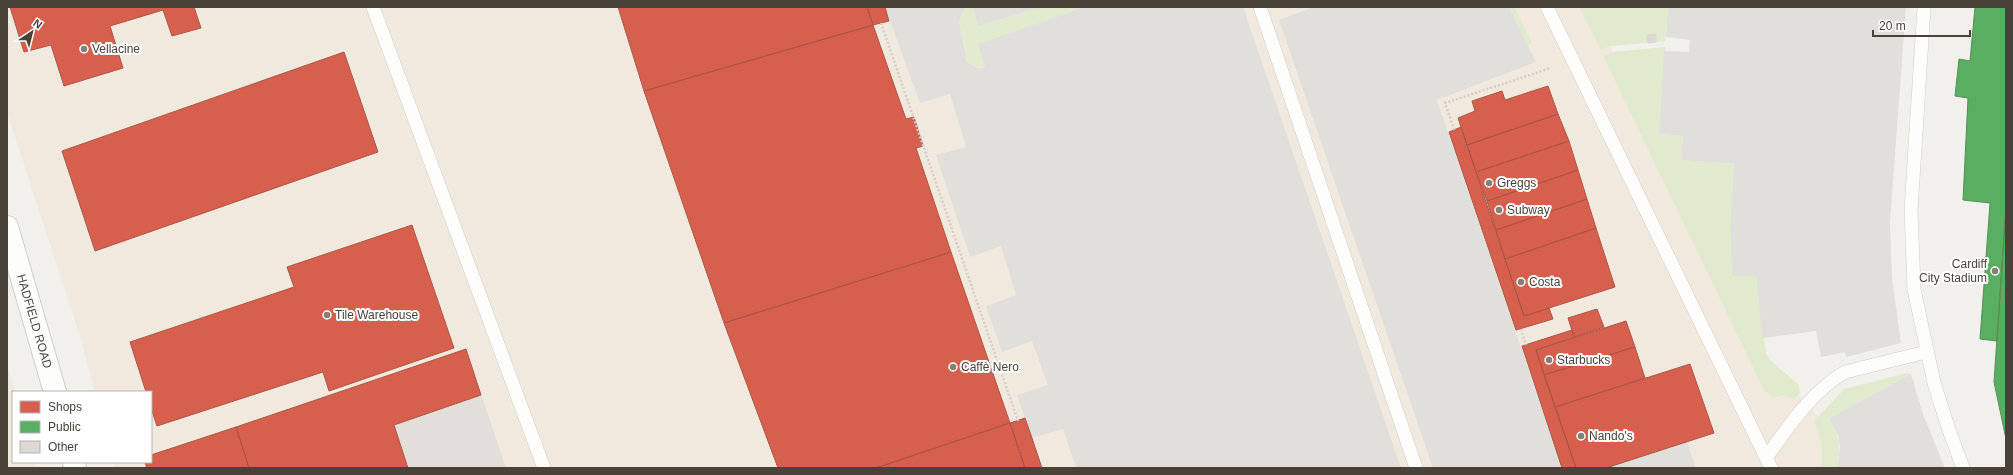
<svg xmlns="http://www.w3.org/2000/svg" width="2013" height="475" viewBox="0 0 2013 475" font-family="Arial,sans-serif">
<rect width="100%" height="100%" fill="#f2f0ed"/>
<!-- commercial -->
<path fill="#f1e9de" d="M 7,7 L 1591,7 L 1773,385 L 1799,395 L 1818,416 L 1831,438 L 1832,468 L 114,468 L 113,462 L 151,462 L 151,392 L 95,392 L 80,336 L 7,113 Z
M 7,364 L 15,392 L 13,392 L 13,462 L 34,462 L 36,468 L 7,468 Z"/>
<!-- industrial -->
<path fill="#e2dfdb" d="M 466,349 L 506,468 L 249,468 L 236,427 Z"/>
<!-- green -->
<path fill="#e0ebce" d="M 965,7 L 973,7 L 979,26 L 1041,7 L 1085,7 L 978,44 L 985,67 L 973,66 L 968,61 L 959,21 Z
M 1509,7 L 1514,7 L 1532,43 L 1528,45 Z
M 1579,7 L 1668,7 L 1665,41 L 1656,42 L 1655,34 L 1647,35 L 1648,43 L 1610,46 L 1601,50 Z
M 1665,47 L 1659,134 L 1683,136 L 1681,160 L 1734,164 L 1730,226 L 1732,276 L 1756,275 L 1766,354 L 1771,361 L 1799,385 L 1800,393 L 1794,399 L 1784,395 L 1774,398 L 1764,390 L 1603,56 L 1613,52 Z
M 1907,373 L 1911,374 L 1829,418 C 1841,439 1840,444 1837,468 L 1821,468 C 1823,451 1822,436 1814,421 L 1844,389 Z"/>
<!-- parking -->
<path fill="#e1dfdc" d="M 885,7 L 965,7 L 959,21 L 967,61 L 973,66 L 978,68 L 985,67 L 978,44 L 1085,7 L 1243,7 L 1401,468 L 1076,468 L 1063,429 L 1032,438 L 1017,395 L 1048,385 L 1032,341 L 1002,352 L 986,306 L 1016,295 L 1001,246 L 970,257 L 936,155 L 966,147 L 950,94 L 920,103 Z
M 973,7 L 1041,7 L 978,26 Z
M 1314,7 L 1509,7 L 1536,62 L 1437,100 L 1562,468 L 1433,468 L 1279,20 Z
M 1668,7 L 1906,7 L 1890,222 L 1892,278 L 1901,343 L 1846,357 L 1845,352 L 1821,357 L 1816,331 L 1763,338 L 1756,276 L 1732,276 L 1730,226 L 1734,164 L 1681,160 L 1683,136 L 1659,134 L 1664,51 L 1689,52 L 1690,40 L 1666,37 Z
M 1911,374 L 1923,414 L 1945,468 L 1837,468 L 1840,447 L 1838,435 L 1829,418 Z
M 1687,442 L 1696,468 L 1606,468 Z"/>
<!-- shops -->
<path fill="#d6604d" stroke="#ac5747" d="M 10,7 L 194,7 L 201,28 L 172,36 L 163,10 L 110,26 L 123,68 L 64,86 L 51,45 L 24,52 Z
M 618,7 L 867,7 L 873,25 L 644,91 Z
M 867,7 L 885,7 L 889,21 L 873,25 Z
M 873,25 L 906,119 L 914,117 L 923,146 L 916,148 L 951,252 L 724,323 L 644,91 Z
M 344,52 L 378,152 L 95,251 L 62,151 Z
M 1548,86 L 1558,114 L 1467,145 L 1458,118 L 1475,111 L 1472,101 L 1502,91 L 1505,100 Z
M 1558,114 L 1569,141 L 1476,172 L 1467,145 Z
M 1461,127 L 1524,316 L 1549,308 L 1553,319 L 1516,330 L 1449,132 Z
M 1569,141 L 1578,170 L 1487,201 L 1476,172 Z
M 1578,170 L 1587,199 L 1496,230 L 1487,201 Z
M 1587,199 L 1596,228 L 1505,259 L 1496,230 Z
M 412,225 L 454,348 L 329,391 L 323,372 L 157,426 L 151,408 L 151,392 L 146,392 L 130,342 L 294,287 L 287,267 Z
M 1596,228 L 1615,287 L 1524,316 L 1505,259 Z
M 951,252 L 1010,423 L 876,468 L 778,468 L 724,323 Z
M 1597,309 L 1604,327 L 1574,337 L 1568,318 Z
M 1626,321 L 1635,347 L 1544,375 L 1536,350 Z
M 1572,330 L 1574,337 L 1536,350 L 1576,468 L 1562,468 L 1522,346 Z
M 1635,347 L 1645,378 L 1555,407 L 1544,375 Z
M 466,349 L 481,395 L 394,425 L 408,468 L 249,468 L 236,427 Z
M 1690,364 L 1714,433 L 1606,468 L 1576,468 L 1555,407 Z
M 1025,418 L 1032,438 L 1042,468 L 1025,468 L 1010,423 Z
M 1010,423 L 1025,468 L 876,468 Z
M 236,427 L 249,468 L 147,468 L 145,462 L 151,462 L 151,455 Z"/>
<!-- public -->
<path fill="#5aae61" stroke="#558e55" d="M 1975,7 L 2006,7 L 2006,207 L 1997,341 L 1980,339 L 1990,203 L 1963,200 L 1968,98 L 1955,96 L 1959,59 L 1970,61 Z
M 2006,207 L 2006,439 L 1994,382 Z"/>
<!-- building -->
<path fill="#dcd9d5" stroke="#dad7d3" d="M 1656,34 L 1656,42 L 1648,43 L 1647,35 Z"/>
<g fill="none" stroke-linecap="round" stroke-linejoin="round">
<defs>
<path id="lane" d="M 373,7 L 544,468
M 1260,7 L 1416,468
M 1547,7 L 1771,468
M 1924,7 L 1911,210 L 1914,289 L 1934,383 L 1949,430 L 1963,468
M 1766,458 C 1788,427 1811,392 1845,372 L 1926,352"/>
<g id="street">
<path id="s1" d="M 7,227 L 55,392"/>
<path d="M 74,462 L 75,468"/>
</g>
</defs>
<!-- lane casing -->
<use href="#lane" stroke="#d0ceca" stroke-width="14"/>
<!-- street casing -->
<use href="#street" stroke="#d0ceca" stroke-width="24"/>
<!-- path -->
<path stroke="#d2d0cb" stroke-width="2.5" stroke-dasharray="2 2" stroke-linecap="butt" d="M 881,23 L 1018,421
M 1454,130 L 1445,103 L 1551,68
M 1521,329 L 1526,345"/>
<!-- lane -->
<use href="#lane" stroke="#fdfdfc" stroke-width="13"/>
<!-- street -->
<use href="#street" stroke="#fdfdfc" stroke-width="22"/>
</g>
<!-- markers -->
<g fill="#847f77" stroke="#fff" stroke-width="1.5">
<circle cx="84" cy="49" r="4"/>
<circle cx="1489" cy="183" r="4"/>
<circle cx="1499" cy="210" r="4"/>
<circle cx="1995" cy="271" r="4"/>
<circle cx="1521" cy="282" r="4"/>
<circle cx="327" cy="315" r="4"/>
<circle cx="1549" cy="360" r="4"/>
<circle cx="953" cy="367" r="4"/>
<circle cx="1581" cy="436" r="4"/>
</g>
<g text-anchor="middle" stroke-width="4" stroke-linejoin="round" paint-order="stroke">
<!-- poi labels -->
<g font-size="12" fill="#494238" stroke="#fff" text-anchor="start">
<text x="92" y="53">Vellacine</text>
<text x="1497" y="187">Greggs</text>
<text x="1507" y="214">Subway</text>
<text x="1987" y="268" text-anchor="end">Cardiff<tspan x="1987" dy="14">City Stadium</tspan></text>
<text x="1529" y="286">Costa</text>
<text x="335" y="319">Tile Warehouse</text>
<text x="1557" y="364">Starbucks</text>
<text x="961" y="371">Caffè Nero</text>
<text x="1589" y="440">Nando's</text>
</g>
<!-- street labels -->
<g font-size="12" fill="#494238" stroke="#fff">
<text dy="4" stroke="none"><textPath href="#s1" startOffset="98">HADFIELD ROAD</textPath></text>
</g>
</g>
<!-- border -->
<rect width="2013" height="475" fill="none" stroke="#494238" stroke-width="16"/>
<!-- legend -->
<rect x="12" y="391" width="140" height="72" fill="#ffffff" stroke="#b6b3af"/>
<rect x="20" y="401" width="20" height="12" fill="#d6604d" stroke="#b6b3af"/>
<text x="48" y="411" font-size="12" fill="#494238">Shops</text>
<rect x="20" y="421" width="20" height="12" fill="#5aae61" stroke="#b6b3af"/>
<text x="48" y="431" font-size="12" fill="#494238">Public</text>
<rect x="20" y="441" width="20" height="12" fill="#dcd9d5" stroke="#b6b3af"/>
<text x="48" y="451" font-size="12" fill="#494238">Other</text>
<!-- north arrow -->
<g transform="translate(32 32) rotate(35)" stroke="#ffffff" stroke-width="3" paint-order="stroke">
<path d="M0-3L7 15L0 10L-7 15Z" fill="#494238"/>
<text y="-6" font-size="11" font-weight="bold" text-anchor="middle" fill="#494238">N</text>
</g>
<!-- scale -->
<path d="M1873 30v6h97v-6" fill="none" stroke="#494238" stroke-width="2"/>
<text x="1879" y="30" font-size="12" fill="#494238" stroke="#ffffff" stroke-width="3" paint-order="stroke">20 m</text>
</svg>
